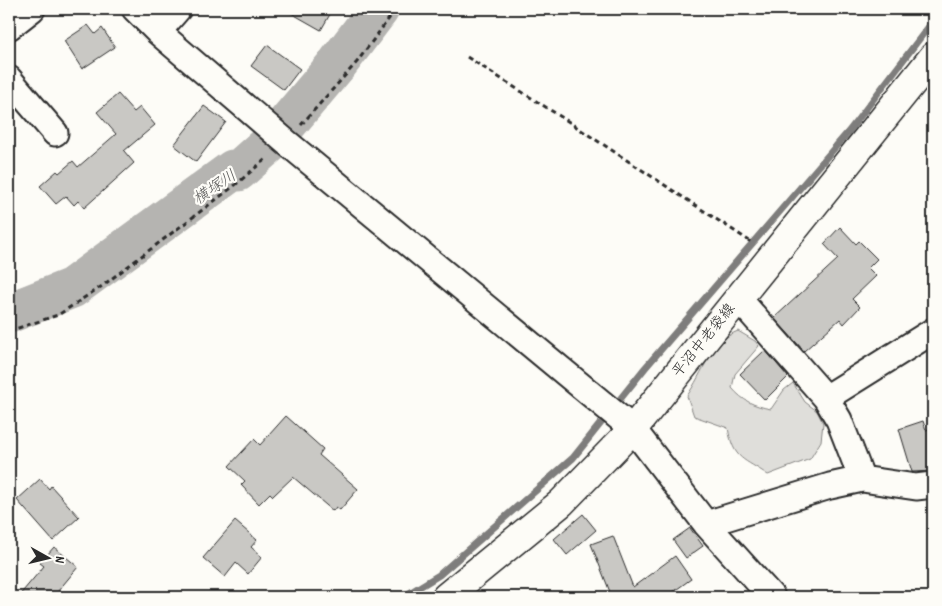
<svg xmlns="http://www.w3.org/2000/svg" width="942" height="606" viewBox="0 0 942 606" font-family="Dekko,'Klee One',sans-serif">
<rect width="100%" height="100%" fill="#fdfcf7"/>
<filter id="ink" filterUnits="userSpaceOnUse"><feTurbulence type="fractalNoise" baseFrequency=".02" numOctaves="2"/><feDisplacementMap in="SourceGraphic" scale="10" xChannelSelector="R" yChannelSelector="G"/><feConvolveMatrix kernelMatrix="1 2 1 2 8 2 1 2 1" color-interpolation-filters="sRGB"/></filter>
<g filter="url(#ink)">
<!-- green -->
<path fill="#dfdeda" stroke="#858482" d="M 738,331 L 755,341 L 759,346 L 735,374 L 732,388 C 743,401 754,406 771,409 L 784,390 L 793,383 L 805,402 L 817,411 L 823,423 L 821,441 L 810,459 L 768,475 C 744,458 734,461 728,428 L 694,416 L 687,396 C 703,373 711,341 738,331 Z"/>
<g fill="none" stroke-linecap="round" stroke-linejoin="round">
<!-- stream -->
<path stroke="#7e7d7b" stroke-width="7" d="M 403,597 L 439,575 L 573,458 L 645,368 L 849,131 L 933,21"/>
<!-- river -->
<path stroke="#b5b4b1" stroke-width="41" d="M 9,313 L 72,288 L 233,170 L 238,171 L 273,140 L 338,63 L 379,9"/>
</g>
<!-- building -->
<path fill="#c9c8c4" stroke="#2b2b2b" d="M 284,9 L 333,9 L 321,30 Z
M 88,25 L 95,34 L 102,28 L 115,47 L 82,69 L 64,41 Z
M 267,45 L 300,69 L 284,90 L 251,66 Z
M 118,94 L 134,112 L 140,107 L 155,125 L 124,151 L 134,163 L 84,208 L 78,201 L 74,205 L 66,196 L 56,204 L 40,186 L 57,171 L 59,173 L 73,161 L 78,167 L 116,134 L 97,112 Z
M 204,106 L 226,122 L 196,162 L 174,145 Z
M 840,227 L 856,244 L 859,241 L 877,259 L 868,268 L 876,276 L 852,299 L 860,307 L 844,324 L 840,319 L 804,351 L 774,318 L 838,259 L 824,244 Z
M 765,350 L 788,377 L 765,400 L 740,374 Z
M 286,416 L 323,449 L 319,455 L 358,489 L 340,510 L 336,507 L 333,511 L 293,477 L 273,496 L 270,493 L 259,504 L 241,485 L 245,481 L 229,466 L 254,439 L 260,445 Z
M 923,421 L 926,430 L 933,428 L 933,471 L 912,472 L 899,429 Z
M 40,479 L 49,489 L 51,486 L 79,517 L 53,541 L 17,500 Z
M 583,514 L 596,530 L 567,555 L 554,539 Z
M 235,521 L 257,540 L 251,547 L 262,557 L 248,574 L 236,563 L 225,577 L 203,558 Z
M 690,528 L 703,546 L 686,558 L 673,540 Z
M 613,536 L 633,587 L 675,556 L 691,579 L 666,597 L 612,597 L 591,544 Z
M 54,547 L 78,567 L 53,597 L 18,597 L 44,566 L 40,563 Z"/>
<g fill="none" stroke-linecap="round" stroke-linejoin="round">
<defs>
<path id="minor" d="M 135,9 L 158,32 L 286,142 L 633,429 L 706,524 L 772,597
M 9,27 L 32,9
M 158,32 L 178,9
M 9,79 L 55,133
M 738,298 L 826,398 L 839,420 L 862,479
M 826,398 L 933,331
M 706,524 L 830,486 L 862,479 L 916,487 L 933,485"/>
<path id="major" d="M 446,597 L 561,503 L 633,429 L 933,57"/>
</defs>
<!-- minor casing -->
<use href="#minor" stroke="#2b2b2b" stroke-width="29"/>
<!-- major casing -->
<use href="#major" stroke="#2b2b2b" stroke-width="31"/>
<!-- path -->
<path stroke="#2b2b2b" stroke-width="3" stroke-dasharray="5 4" stroke-linecap="butt" d="M 467,57 L 566,120 L 751,242
M 301,125 L 357,62 L 396,9
M 9,331 L 58,315 L 102,286 L 234,186 L 268,157"/>
<!-- minor -->
<use href="#minor" stroke="#fdfcf7" stroke-width="25"/>
<!-- major -->
<use href="#major" stroke="#fdfcf7" stroke-width="28"/>
</g>
</g>
<g text-anchor="middle" stroke-width="4.5" stroke-linejoin="round" paint-order="stroke">
<!-- street labels -->
<g font-size="15" fill="#2b2b2b" stroke="#fdfcf7">
<text transform="translate(703 340) rotate(-51)" y="5">平沼中老袋線</text>
</g>
<!-- water labels -->
<g font-size="16" font-style="italic" fill="#5b5b5a" stroke="#fdfcf7">
<text transform="translate(214 186) rotate(-34)" y="6">横塚川</text>
</g>
</g>
<!-- margin -->
<rect width="942" height="606" fill="none" stroke="#fdfcf7" stroke-width="30"/>
<rect x="15" y="15" width="912" height="576" fill="none" stroke="#2b2b2b" stroke-width="2" filter="url(#ink)"/>
<!-- north arrow -->
<g transform="translate(48 558) rotate(98)" stroke="#fdfcf7" stroke-width="4" paint-order="stroke">
<path d="M0-4L9 19L0 12L-9 19Z" fill="#2b2b2b"/>
<text y="-8" font-size="14" font-weight="bold" text-anchor="middle" fill="#2b2b2b">N</text>
</g>
</svg>
